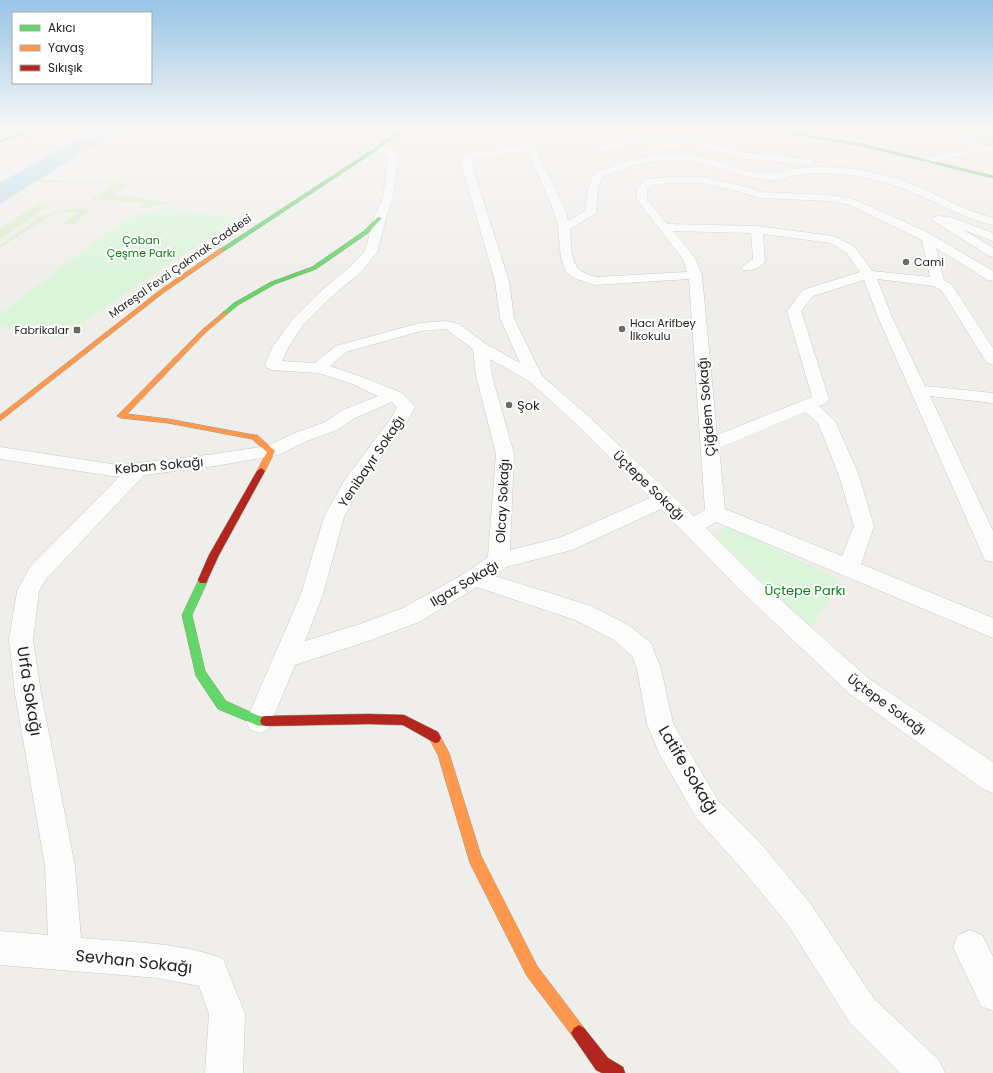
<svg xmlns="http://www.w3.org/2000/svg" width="993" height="1073" viewBox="0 0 993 1073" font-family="Poppins,sans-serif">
<rect width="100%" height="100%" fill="#f0eeeb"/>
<!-- grass -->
<path fill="#ddeccb" d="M 40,179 L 129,184 L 113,194 L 169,203 L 137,209 L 146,203 L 91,199 L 112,185 L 36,182 Z
M 38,204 L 49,205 L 0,239 L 0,229 Z
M 69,208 L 89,210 L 74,224 L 61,224 L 78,213 L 60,212 L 48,217 L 2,246 L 0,246 L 39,217 Z"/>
<!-- forest -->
<path fill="#cbdec1" d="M 993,131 L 993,146 L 985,145 L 977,134 L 982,132 Z"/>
<!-- park -->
<path fill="#daf5da" d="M 945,128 L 993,128 L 993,131 L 982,132 L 977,134 L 985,145 L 977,142 L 964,133 Z
M 171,208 L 239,219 L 154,274 L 61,338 L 0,326 L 0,312 L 3,312 L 131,215 Z
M 728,526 L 840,580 L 810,630 L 715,535 Z"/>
<!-- water -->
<path fill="#bfdbe3" d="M 97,128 L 121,128 L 0,204 L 0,183 Z"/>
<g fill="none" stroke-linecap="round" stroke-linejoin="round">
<defs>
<path id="street" d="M 517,128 L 525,128 L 565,209 L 568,221 L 585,211 L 588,189 L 594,174 C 631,156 672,149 712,160 C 728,164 743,171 759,173 C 774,175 787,170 801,168 C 820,166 840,167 859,170 C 876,173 893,177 909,183 C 937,194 963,210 993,218 L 993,225 C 955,216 923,193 886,183 C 859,175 830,171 802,174 C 790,175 779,181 767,180 C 745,179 726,169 705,164 C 671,155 633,162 602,178 L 598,189 L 596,213 L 570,229 C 571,240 570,257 577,267 C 581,273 590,275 596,277 L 687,272 L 683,259 L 637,200 L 637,188 L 645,180 L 649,179 L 669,177 L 702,177 L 747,187 L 761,192 L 830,195 L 853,199 L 925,231 L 993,271 L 993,281 L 988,280 L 936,248 L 944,280 L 952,285 L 993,348 L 993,365 L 987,363 L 985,360 L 942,291 L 934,286 L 877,279 L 892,317 L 925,386 L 993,393 L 993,403 L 930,396 L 993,531 L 993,562 L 985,560 L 982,554 L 878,317 L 864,280 L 813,296 L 801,311 L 829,399 L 827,403 L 819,406 L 835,421 L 858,473 L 874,526 L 861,564 L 993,618 L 993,638 L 716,522 L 706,528 L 755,577 L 868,678 L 993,762 L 993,793 L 983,789 L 850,694 L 739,589 L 661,509 L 572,550 L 506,567 L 495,576 L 591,606 L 630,626 L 651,643 L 661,669 L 673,723 L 717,799 L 763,846 L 810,903 L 874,999 L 939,1060 L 945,1073 L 900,1073 L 850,1023 L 788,925 L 741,868 L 697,819 L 659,753 L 647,724 L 637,669 L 632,656 L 614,640 L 575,620 L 477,587 L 419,622 L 371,640 L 295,665 L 268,730 L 259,733 L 250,730 L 246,721 L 301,594 L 324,517 L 344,481 L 392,417 L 397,408 L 392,402 L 355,418 L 337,430 L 307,441 L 278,455 L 215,466 L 144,475 L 46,579 L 39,591 L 33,640 L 41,693 L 75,866 L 81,938 C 126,942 182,942 223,959 L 245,1014 L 243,1073 L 205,1073 L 209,1014 L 199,986 L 158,978 L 0,965 L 0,931 L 48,935 L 45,866 L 15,693 L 9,640 L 17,591 L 30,567 L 120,476 L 112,476 L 0,459 L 0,447 L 112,464 L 138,463 L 215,454 L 267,446 L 295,433 L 325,422 L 343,410 L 378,396 L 350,383 L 318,373 L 273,370 L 267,368 L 265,365 L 273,346 L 293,319 L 321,291 L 352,265 L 365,251 L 374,218 L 383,197 L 388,158 L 383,153 L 373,151 L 371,149 L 373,147 C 383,145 393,149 398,158 L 393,197 L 386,218 L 377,252 L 362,271 L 331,297 L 303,325 L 289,346 L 282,361 L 315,363 L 336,346 L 420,323 L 446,321 L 459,324 L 486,344 L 520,363 L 500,318 L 495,281 L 461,163 L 467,154 L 474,152 L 525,147 ZM 528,152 L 553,209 L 558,227 L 561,258 L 566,272 L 574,278 L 595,285 L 689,279 L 705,510 L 694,516 L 586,414 L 542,376 L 514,318 L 509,281 L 471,163 L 474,158 L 478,157 ZM 669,183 L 702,183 L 740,192 L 760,198 L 830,201 L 850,205 L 922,240 L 930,277 L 872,271 L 854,246 L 833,236 L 757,226 L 667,224 L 647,200 L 647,189 L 652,185 ZM 673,231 L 751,233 L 753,259 L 742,267 L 743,270 C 751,272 761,267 765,261 L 763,234 L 830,243 L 846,252 L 860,272 L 803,290 L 787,311 L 812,397 L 717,435 L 702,275 L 695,258 ZM 446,329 L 473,349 L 476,376 L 496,454 L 488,557 L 467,572 L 403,608 L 360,624 L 305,641 L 323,594 L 344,517 L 359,489 L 409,418 L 415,407 L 402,393 L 362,377 L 330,366 L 346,352 L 421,331 ZM 490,359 L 529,381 L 574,422 L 650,498 L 559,538 L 510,550 L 514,454 L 492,376 ZM 805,412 L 818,423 L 838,473 L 854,526 L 842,556 L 725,509 L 719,448 Z
M 647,128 L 659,128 L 696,140 L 747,153 L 810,159 L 815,162 L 810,165 L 747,159 L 690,144 L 648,130 Z
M 771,128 L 777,128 L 778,130 L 766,145 L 760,145 L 758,143 Z
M 935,128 L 952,128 L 983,146 L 993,145 L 993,151 L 963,155 L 928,164 L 925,163 L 923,161 L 925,159 L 973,148 L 946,132 L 936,130 Z
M 627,140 L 678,141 L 683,144 L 678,147 L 627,146 L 600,152 L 595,149 L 597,147 Z
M 938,216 L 950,217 L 993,233 L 993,241 L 964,230 L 993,248 L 993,257 L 989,256 L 934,221 L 932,219 L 934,217 Z
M 970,930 L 982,935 L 993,957 L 993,1011 L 981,1006 L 953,947 L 958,935 Z"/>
<path id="fast" d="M 31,128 L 36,128 L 0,143 L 0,141 Z
M 398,128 L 402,128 L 392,139 L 377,150 L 224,251 L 219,250 L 375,148 L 390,137 Z
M 759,128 L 766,128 L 862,144 L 993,176 L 993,178 L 862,146 Z
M 378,217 L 382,218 L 368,233 L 316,269 L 275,284 L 238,305 L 226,315 L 221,314 L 234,303 L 271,282 L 312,267 L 364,231 Z
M 203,576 L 206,577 L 208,580 L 192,615 L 205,671 L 226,701 L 259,716 L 270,717 L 272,721 L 270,725 L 259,726 L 218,709 L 196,676 L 182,615 L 200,577 Z"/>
<path id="slow" d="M 220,249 L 225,250 L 163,293 L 0,421 L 0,415 L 159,291 Z
M 224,312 L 227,314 L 226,315 L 206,332 L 127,414 L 168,419 L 254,435 L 257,435 L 275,451 L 265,471 L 261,474 L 257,471 L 267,452 L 252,439 L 168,423 L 121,418 L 117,416 L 202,330 Z
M 435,733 L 439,734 L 449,753 L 481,856 L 537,966 L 584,1028 L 587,1033 L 584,1038 L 579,1041 L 574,1038 L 527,976 L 470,863 L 438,755 L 429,738 L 431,734 Z"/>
<path id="jam" d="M 261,468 L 265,471 L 219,555 L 206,583 L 200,583 L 198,580 L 209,555 L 257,471 Z
M 369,714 L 404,715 L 438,732 L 441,738 L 439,742 L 435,743 L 403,725 L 369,724 L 266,726 L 262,725 L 260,721 L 262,717 L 266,716 Z
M 579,1025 L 584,1028 L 608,1058 L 623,1067 L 625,1073 L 602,1073 L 596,1070 L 574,1038 L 571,1033 L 574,1028 Z"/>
</defs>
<!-- street casing -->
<use href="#street" stroke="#c9c8c7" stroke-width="1"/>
<!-- fast casing -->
<use href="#fast" stroke="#999a82" stroke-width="1"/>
<!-- slow casing -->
<use href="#slow" stroke="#999a82" stroke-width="1"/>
<!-- jam casing -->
<use href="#jam" stroke="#999a82" stroke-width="1"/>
<!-- street -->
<use href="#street" fill="#fdfcfc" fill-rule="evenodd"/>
<!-- fast -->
<use href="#fast" fill="#63d668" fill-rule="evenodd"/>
<!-- slow -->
<use href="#slow" fill="#ff974d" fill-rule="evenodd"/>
<!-- jam -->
<use href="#jam" fill="#b3261e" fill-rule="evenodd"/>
<!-- tram -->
<path stroke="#ccc" stroke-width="1" d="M 0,157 L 46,128"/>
</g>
<!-- sky -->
<linearGradient id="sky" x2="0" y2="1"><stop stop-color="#97c4e6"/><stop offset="0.46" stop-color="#f8f7f6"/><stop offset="1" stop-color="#f8f7f6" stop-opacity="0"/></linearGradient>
<rect width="993" height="278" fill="url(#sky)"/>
<!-- markers -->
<g fill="#6a6968" stroke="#fff" stroke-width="1.5">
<circle cx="906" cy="262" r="4"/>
<circle cx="622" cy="329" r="4"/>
<rect x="73" y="326" width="8" height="8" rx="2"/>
<circle cx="509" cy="405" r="4"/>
</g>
<g text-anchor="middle" stroke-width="4" stroke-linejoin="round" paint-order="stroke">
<!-- far-park labels -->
<g font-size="11" fill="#0c8416" stroke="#fff">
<text x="141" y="244">Çoban<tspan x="141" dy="13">Çeşme Parkı</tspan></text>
</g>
<!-- far-poi labels -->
<g font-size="11" fill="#222" stroke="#fff" text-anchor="start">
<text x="914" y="266">Cami</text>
<text x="630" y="327">Hacı Arifbey<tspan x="630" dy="13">İlkokulu</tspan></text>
<text x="69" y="334" text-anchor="end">Fabrikalar</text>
</g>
<!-- far-street labels -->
<g font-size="11" fill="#222" stroke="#fff">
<text transform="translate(180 266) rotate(-35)" y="4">Mareşal Fevzi Çakmak Caddesi</text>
</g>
<!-- poi labels -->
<g font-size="13" fill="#222" stroke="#fff" text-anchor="start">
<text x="517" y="410">Şok</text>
</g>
<!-- street labels -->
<g font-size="13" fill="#222" stroke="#fff">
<text transform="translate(706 407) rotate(-95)" y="5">Çiğdem Sokağı</text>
<text transform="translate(371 461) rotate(-56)" y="5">Yenibayır Sokağı</text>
<text transform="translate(159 465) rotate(-5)" y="5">Keban Sokağı</text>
<text transform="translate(649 485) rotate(44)" y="5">Üçtepe Sokağı</text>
<text transform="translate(502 501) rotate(-87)" y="5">Olcay Sokağı</text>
<text transform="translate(464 583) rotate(-31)" y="5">Ilgaz Sokağı</text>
<text transform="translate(887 704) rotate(36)" y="5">Üçtepe Sokağı</text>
</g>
<!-- park labels -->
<g font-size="13" fill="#0c8416" stroke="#fff">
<text x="805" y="595">Üçtepe Parkı</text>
</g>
<!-- near-street labels -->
<g font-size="16" fill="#222" stroke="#fff">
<text transform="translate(30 691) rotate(81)" y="6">Urfa Sokağı</text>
<text transform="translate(689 770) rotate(59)" y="6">Latife Sokağı</text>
<text transform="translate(134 961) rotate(6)" y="6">Sevhan Sokağı</text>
</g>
</g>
<!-- legend -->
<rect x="12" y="12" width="140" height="72" fill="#ffffff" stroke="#a7a7a7"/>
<rect x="20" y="25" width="20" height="6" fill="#63d668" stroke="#a7a7a7"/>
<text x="48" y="32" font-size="12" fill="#222222">Akıcı</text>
<rect x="20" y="45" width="20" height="6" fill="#ff974d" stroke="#a7a7a7"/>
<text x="48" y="52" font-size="12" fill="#222222">Yavaş</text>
<rect x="20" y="65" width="20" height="6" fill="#b3261e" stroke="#a7a7a7"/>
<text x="48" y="72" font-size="12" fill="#222222">Sıkışık</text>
</svg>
